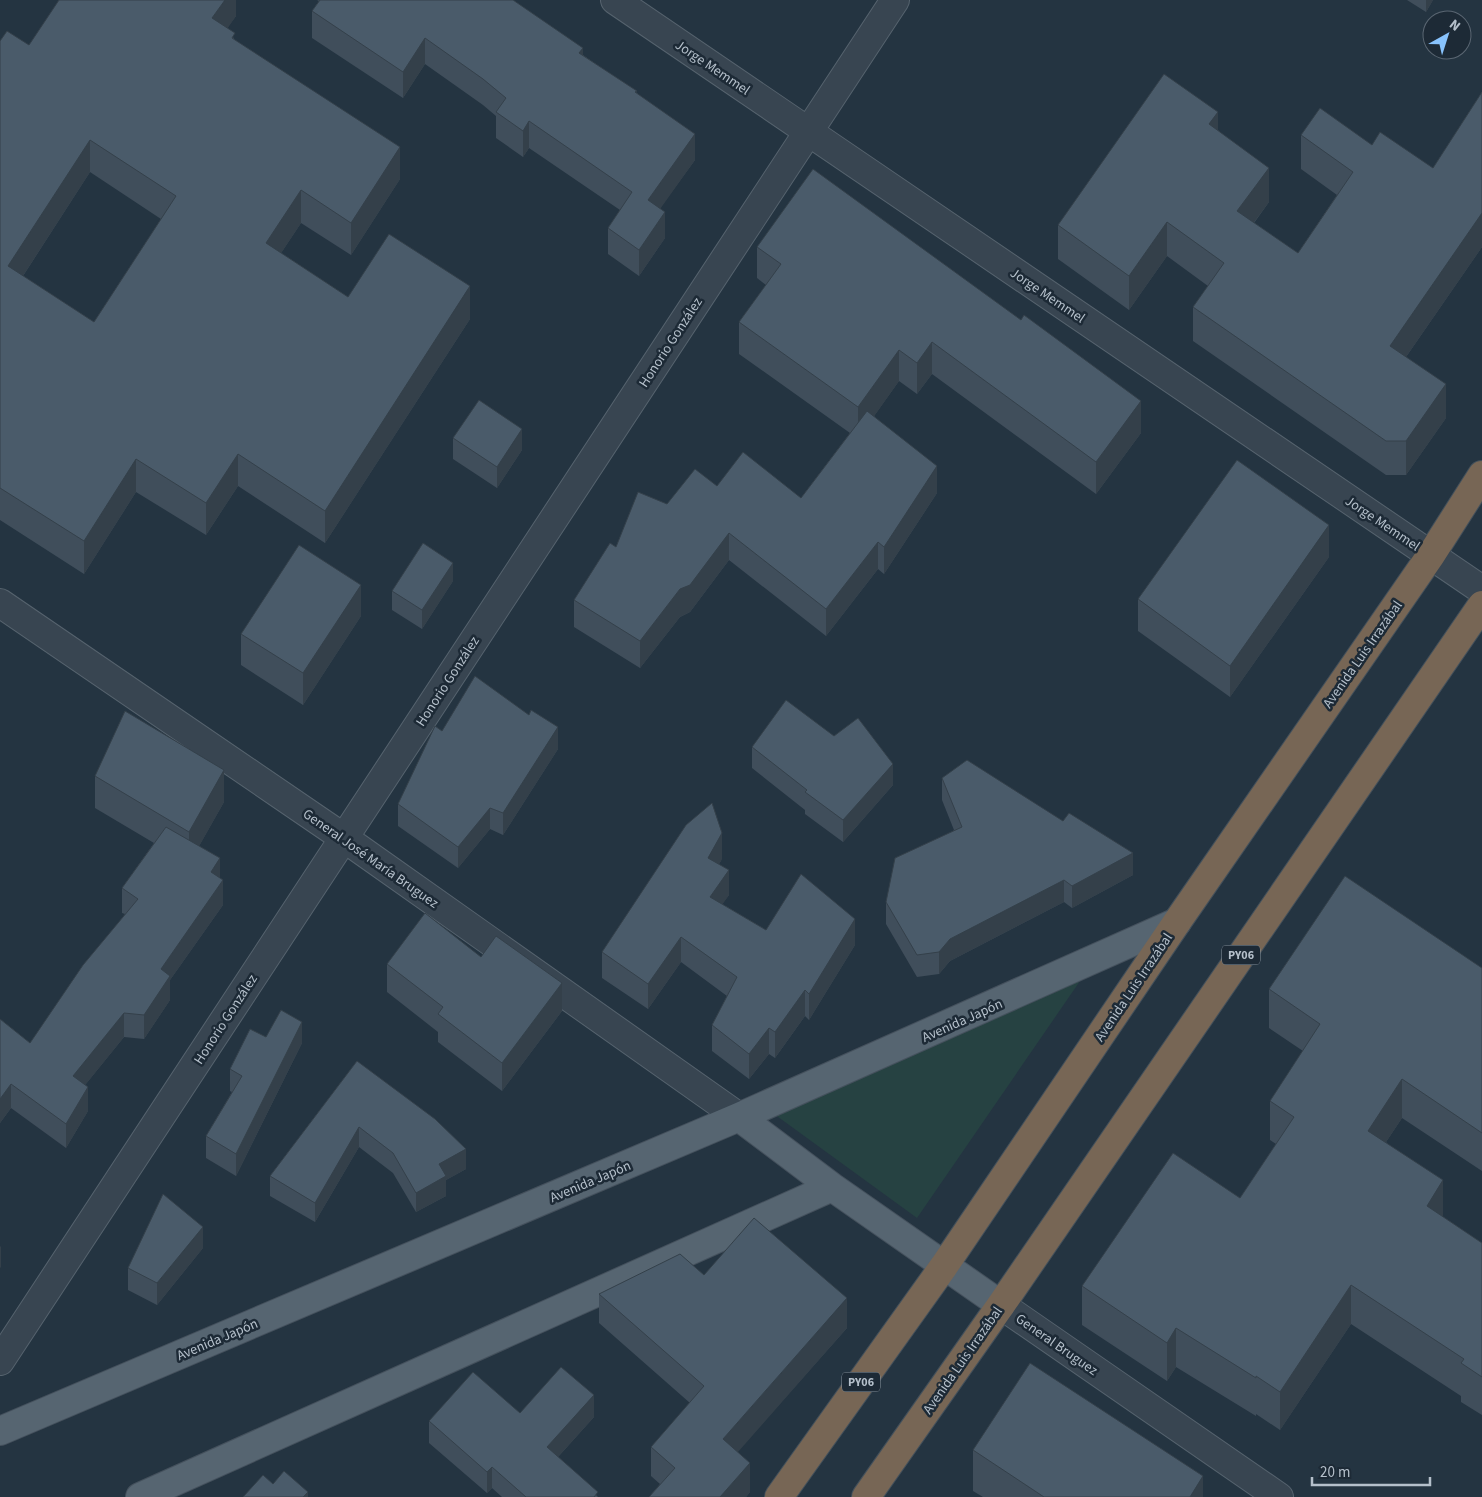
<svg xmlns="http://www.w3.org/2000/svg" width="1482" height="1497" viewBox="0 0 1482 1497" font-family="'Source Sans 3',sans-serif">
<rect width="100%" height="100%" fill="#243441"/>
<!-- green -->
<path fill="#264242" d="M 1111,936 L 917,1218 L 759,1103 Z"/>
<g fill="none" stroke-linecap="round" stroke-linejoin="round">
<defs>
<path id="minor" d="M 615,0 L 1482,590
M 0,603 L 344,838 L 739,1117
M 1001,1305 L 1279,1497
M 0,1361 L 895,0"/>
<path id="major" d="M 739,1117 L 832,1187 L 1001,1305
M 0,1431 L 739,1117 L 1177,922
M 140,1497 L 832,1187"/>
<path id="highway" d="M 779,1497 L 944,1266 L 1177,922 L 1431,555 L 1482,475
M 866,1497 L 1001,1305 L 1482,605"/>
</defs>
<!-- minor casing -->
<use href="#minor" stroke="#56636e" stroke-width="30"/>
<!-- major casing -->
<use href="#major" stroke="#45515d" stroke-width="30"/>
<!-- highway casing -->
<use href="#highway" stroke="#43505b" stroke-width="30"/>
<!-- minor -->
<use href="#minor" stroke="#384551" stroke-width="28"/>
<!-- major -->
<use href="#major" stroke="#566571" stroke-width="28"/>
<!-- highway -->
<use href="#highway" stroke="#765" stroke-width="28"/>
</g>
<!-- wall -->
<path fill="#404e5b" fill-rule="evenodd" d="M 236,0 L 236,16 L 227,28 L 235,40 L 400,179 L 351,255 L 301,223 L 281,253 L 348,297 L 470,319 L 325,543 L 238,486 L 206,535 L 136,492 L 84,574 L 0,520 L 0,41 L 29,45 ZM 90,172 L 161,219 L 94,322 L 23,276 Z
M 317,0 L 513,0 L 583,55 L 637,93 L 695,160 L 660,208 L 665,238 L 639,276 L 608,254 L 608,228 L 620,210 L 529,148 L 523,157 L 496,138 L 496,116 L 483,105 L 425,64 L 403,98 L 312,38 L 312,11 L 319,1 Z
M 1407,0 L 1433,0 L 1426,12 Z
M 1482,92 L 1482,247 L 1406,357 L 1446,418 L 1406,475 L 1386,475 L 1193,341 L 1193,307 L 1208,286 L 1167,256 L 1129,310 L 1058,259 L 1058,225 L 1218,130 L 1269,202 L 1254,223 L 1298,253 L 1337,195 L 1301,169 L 1301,135 L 1372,145 L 1433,168 Z
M 757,247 L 1141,433 L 1096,494 L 932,374 L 917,394 L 899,381 L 874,416 L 937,493 L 884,574 L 878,569 L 826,636 L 729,560 L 690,612 L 680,617 L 640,668 L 574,627 L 574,600 L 616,547 L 667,504 L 717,486 L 801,498 L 850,433 L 739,354 L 739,322 L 766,285 L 757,278 Z
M 453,438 L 522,450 L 497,488 L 453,459 Z
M 1329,557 L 1230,697 L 1138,631 L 1138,599 Z
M 453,581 L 422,629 L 392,610 L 392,591 Z
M 361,616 L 303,705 L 241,665 L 241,634 Z
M 442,731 L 558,749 L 503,835 L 490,829 L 458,868 L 398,826 L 398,804 Z
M 834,736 L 893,785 L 843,842 L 805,814 L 805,810 L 752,768 L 752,747 Z
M 95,776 L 224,802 L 199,846 L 220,878 L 223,905 L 170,980 L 170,1000 L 144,1039 L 124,1037 L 85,1085 L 88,1111 L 66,1148 L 11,1108 L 0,1123 L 0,1019 L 30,1043 L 125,914 L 122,913 L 122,888 L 154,843 L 95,808 Z
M 942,778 L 1133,875 L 1072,908 L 1064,902 L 950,961 L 939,974 L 917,977 L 886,924 L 886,902 L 954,830 L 942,800 Z
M 722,859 L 719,864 L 729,895 L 722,904 L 766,930 L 855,945 L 809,1020 L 805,1016 L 775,1058 L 769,1054 L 749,1079 L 712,1051 L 712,1025 L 727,996 L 681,962 L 648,1009 L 602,978 L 602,952 Z
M 481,957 L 562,1011 L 502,1091 L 438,1042 L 438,1032 L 387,992 L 387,964 Z
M 1482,968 L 1482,1171 L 1402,1118 L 1386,1142 L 1443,1217 L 1482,1243 L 1482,1415 L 1461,1402 L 1461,1396 L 1351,1324 L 1280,1430 L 1256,1414 L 1256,1416 L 1176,1367 L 1167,1381 L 1082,1325 L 1082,1286 L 1240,1198 L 1276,1144 L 1270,1140 L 1270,1101 L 1303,1051 L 1269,1028 L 1269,989 Z
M 266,1037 L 302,1043 L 236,1176 L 206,1158 L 206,1136 L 232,1092 L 230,1091 L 230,1069 Z
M 357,1061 L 466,1169 L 446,1180 L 446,1196 L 416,1212 L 393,1173 L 359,1147 L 315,1222 L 270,1196 L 270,1176 Z
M 203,1248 L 157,1305 L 128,1290 L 128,1268 Z
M 704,1275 L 847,1328 L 737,1452 L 750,1492 L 746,1497 L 649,1497 L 660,1484 L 651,1476 L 651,1447 L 690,1403 L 599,1323 L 599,1294 Z
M 520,1413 L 594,1417 L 558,1457 L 598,1497 L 502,1497 L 492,1488 L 487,1493 L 429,1443 L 429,1421 Z
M 973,1450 L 1203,1497 L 983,1497 L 973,1491 Z"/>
<!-- shaded-wall -->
<path fill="#34404a" d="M 225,0 L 236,0 L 236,16 L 212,51 L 212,18 Z
M 1426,0 L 1433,0 L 1426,12 Z
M 425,38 L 425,64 L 403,98 L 403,72 Z
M 583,48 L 583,74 L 579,53 Z
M 1218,112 L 1218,146 L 1209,124 Z
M 529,121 L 529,148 L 523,157 L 523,131 Z
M 695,134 L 695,160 L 648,226 L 648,200 Z
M 90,140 L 90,172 L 8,299 L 8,266 Z
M 400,147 L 400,179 L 351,255 L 351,223 Z
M 1269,168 L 1269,202 L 1237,245 L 1237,211 Z
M 301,190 L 301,223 L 266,276 L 266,243 Z
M 665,212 L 665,238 L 639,276 L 639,250 Z
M 1482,213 L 1482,247 L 1390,380 L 1390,346 Z
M 1167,222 L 1167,256 L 1129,310 L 1129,276 Z
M 470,286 L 470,319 L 325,543 L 325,511 Z
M 932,342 L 932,374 L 917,394 L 917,363 Z
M 899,350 L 899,381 L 858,439 L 858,407 Z
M 1446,384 L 1446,418 L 1406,475 L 1406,441 Z
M 1141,401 L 1141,433 L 1096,494 L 1096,462 Z
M 522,429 L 522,450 L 497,488 L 497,467 Z
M 238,454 L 238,486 L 206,535 L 206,503 Z
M 136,459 L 136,492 L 84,574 L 84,541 Z
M 937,466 L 937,493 L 884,574 L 884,547 Z
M 1329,525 L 1329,557 L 1230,697 L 1230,666 Z
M 729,533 L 729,560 L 690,612 L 680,617 L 640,668 L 640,641 L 680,589 Z
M 878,542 L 878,569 L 826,636 L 826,609 Z
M 453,563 L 453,581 L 422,629 L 422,610 Z
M 361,585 L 361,616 L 303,705 L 303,673 Z
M 558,727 L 558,749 L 503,835 L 503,813 Z
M 893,764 L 893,785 L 843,842 L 843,820 Z
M 224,770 L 224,802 L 189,864 L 189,832 Z
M 490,808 L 490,829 L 458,868 L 458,847 Z
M 722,833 L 722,859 L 708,883 L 708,858 Z
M 1133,853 L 1133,875 L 1072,908 L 1072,886 Z
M 220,858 L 220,882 L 211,872 Z
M 729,870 L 729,895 L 710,922 L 710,897 Z
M 223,880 L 223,905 L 170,980 L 170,1000 L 144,1039 L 144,1015 L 161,969 Z
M 1064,880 L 1064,902 L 950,961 L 939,974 L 939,952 L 950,939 Z
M 855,919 L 855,945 L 809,1020 L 809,994 Z
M 681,937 L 681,962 L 648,1009 L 648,984 Z
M 562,983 L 562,1011 L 502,1091 L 502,1063 Z
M 805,990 L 805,1016 L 775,1058 L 775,1032 Z
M 124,1013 L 124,1037 L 73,1100 L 73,1076 Z
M 302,1022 L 302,1043 L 236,1176 L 236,1154 Z
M 769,1028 L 769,1054 L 749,1079 L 749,1054 Z
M 1402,1079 L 1402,1118 L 1368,1169 L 1368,1131 Z
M 11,1084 L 11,1108 L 0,1123 L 0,1099 Z
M 88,1087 L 88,1111 L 66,1148 L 66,1124 Z
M 359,1127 L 359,1147 L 315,1222 L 315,1203 Z
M 466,1149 L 466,1169 L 446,1180 L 446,1196 L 416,1212 L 416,1193 L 439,1164 Z
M 1443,1180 L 1443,1219 L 1427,1206 Z
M 203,1227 L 203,1248 L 157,1305 L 157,1283 Z
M 1,1246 L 1,1267 L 0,1268 L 0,1247 Z
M 1351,1285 L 1351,1324 L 1280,1430 L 1280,1392 Z
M 847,1298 L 847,1328 L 723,1469 L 723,1439 Z
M 1176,1328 L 1176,1367 L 1167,1381 L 1167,1343 Z
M 594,1395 L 594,1417 L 547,1469 L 547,1447 Z
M 750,1463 L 750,1492 L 746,1497 L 720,1497 Z
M 492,1467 L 492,1488 L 487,1493 L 487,1472 Z
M 1203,1476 L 1203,1497 L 1190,1497 Z
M 308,1492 L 308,1497 L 303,1497 Z"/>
<!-- building -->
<path fill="#4a5b6a" stroke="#34404a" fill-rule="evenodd" d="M 59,0 L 225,0 L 212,18 L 235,33 L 232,38 L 400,147 L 351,223 L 301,190 L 266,243 L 348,297 L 389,234 L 470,286 L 325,511 L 238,454 L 206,503 L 136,459 L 84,541 L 0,488 L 0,41 L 7,31 L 29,45 ZM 90,140 L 176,196 L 94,322 L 8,266 Z
M 320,0 L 513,0 L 583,48 L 579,53 L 637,91 L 635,92 L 695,134 L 648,200 L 665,212 L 639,250 L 608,228 L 632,192 L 529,121 L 523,131 L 496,112 L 506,98 L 483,79 L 425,38 L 403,72 L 312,11 Z
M 1164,74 L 1218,112 L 1209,124 L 1269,168 L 1237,211 L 1298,253 L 1353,172 L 1301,135 L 1320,108 L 1372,145 L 1380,132 L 1433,168 L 1482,92 L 1482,213 L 1390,346 L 1446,384 L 1406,441 L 1386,441 L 1193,307 L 1224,263 L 1167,222 L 1129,276 L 1058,225 Z
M 813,169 L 1021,320 L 1024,315 L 1141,401 L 1096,462 L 932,342 L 917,363 L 899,350 L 858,407 L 739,322 L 781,264 L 757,247 Z
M 479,400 L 522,429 L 497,467 L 453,438 Z
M 867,411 L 937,466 L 884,547 L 878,542 L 826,609 L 729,533 L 690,585 L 680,589 L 640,641 L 574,600 L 610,543 L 616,547 L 638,492 L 667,504 L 695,469 L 717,486 L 743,452 L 801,498 Z
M 1237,460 L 1329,525 L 1230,666 L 1138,599 Z
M 423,543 L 453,563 L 422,610 L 392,591 Z
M 299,545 L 361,585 L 303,673 L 241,634 Z
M 475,676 L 529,715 L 531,710 L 558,727 L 503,813 L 490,808 L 458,847 L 398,804 L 435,726 L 442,731 Z
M 786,700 L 834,736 L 858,718 L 893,764 L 843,820 L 805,792 L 807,790 L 752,747 Z
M 125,711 L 224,770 L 189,832 L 95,776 Z
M 967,760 L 1063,821 L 1069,813 L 1133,853 L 1072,886 L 1064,880 L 950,939 L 939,952 L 917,955 L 886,902 L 895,858 L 962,827 L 942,778 Z
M 712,803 L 722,833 L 708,858 L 729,870 L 710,897 L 766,930 L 801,874 L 855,919 L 809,994 L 805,990 L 775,1032 L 769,1028 L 749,1054 L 712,1025 L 737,977 L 681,937 L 648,984 L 602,952 L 686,825 Z
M 166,827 L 220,858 L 211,872 L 223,880 L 161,969 L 170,976 L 144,1015 L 124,1013 L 73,1076 L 88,1087 L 66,1124 L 11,1084 L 0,1099 L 0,1019 L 30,1043 L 83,965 L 138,899 L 122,888 Z
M 1345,876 L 1482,968 L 1482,1133 L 1402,1079 L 1368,1131 L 1443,1180 L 1427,1206 L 1482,1243 L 1482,1377 L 1461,1363 L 1464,1359 L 1351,1285 L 1280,1392 L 1256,1376 L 1256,1378 L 1176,1328 L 1167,1343 L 1082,1286 L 1173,1153 L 1240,1198 L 1294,1117 L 1270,1101 L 1320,1024 L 1269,989 Z
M 425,913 L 481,957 L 496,936 L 562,983 L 502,1063 L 438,1014 L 443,1007 L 387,964 Z
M 281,1010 L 302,1022 L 236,1154 L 206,1136 L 242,1076 L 230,1069 L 250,1029 L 266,1037 Z
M 357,1061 L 435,1119 L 466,1149 L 439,1164 L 446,1176 L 416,1193 L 393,1153 L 359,1127 L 315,1203 L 270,1176 Z
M 163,1194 L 203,1227 L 157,1283 L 128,1268 Z
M 754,1218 L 847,1298 L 723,1439 L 750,1463 L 720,1497 L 649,1497 L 675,1468 L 651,1447 L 704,1386 L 599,1294 L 680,1254 L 704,1275 Z
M 1030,1363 L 1203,1476 L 1190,1497 L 1044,1497 L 973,1450 Z
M 561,1367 L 594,1395 L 547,1447 L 598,1492 L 594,1497 L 526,1497 L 492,1467 L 487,1472 L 429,1421 L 473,1372 L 520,1413 Z
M 284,1471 L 308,1492 L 303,1497 L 243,1497 L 263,1475 L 273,1484 Z"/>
<g text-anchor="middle" stroke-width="5" stroke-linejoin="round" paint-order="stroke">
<!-- shield labels -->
<g fill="#1d2a36" stroke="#87939e" stroke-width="1">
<rect x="1222" y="945.5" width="38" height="19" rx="4"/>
<rect x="842" y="1372.5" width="38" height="19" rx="4"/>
</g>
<g font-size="12" font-weight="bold" fill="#b5c0cb">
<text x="1241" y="959">PY06</text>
<text x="861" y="1386">PY06</text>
</g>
<!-- street labels -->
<g font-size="14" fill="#b5c0cb" stroke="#1d2a36">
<text transform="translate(713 67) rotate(34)" y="5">Jorge Memmel</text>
<text transform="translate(1048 295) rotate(34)" y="5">Jorge Memmel</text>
<text transform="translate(670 342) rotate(-57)" y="5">Honorio González</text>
<text transform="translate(1383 523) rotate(34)" y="5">Jorge Memmel</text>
<text transform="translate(1362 654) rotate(-55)" y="5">Avenida Luis Irrazábal</text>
<text transform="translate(447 681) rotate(-57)" y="5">Honorio González</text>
<text transform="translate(371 858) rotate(35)" y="5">General José María Bruguez</text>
<text transform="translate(1133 987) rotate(-56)" y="5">Avenida Luis Irrazábal</text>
<text transform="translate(225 1019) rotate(-57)" y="5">Honorio González</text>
<text transform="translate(962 1020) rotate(-24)" y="5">Avenida Japón</text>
<text transform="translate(590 1181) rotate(-23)" y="5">Avenida Japón</text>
<text transform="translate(217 1339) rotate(-23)" y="5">Avenida Japón</text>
<text transform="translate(1057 1344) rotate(35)" y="5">General Bruguez</text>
<text transform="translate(962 1360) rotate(-55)" y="5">Avenida Luis Irrazábal</text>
</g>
</g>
<!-- north arrow -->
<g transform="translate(1447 35) rotate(39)"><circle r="24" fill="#1d2a36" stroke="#5a6672"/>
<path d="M0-4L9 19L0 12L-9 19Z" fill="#88c3fd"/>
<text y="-8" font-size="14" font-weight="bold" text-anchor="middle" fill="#b5c0cb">N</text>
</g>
<!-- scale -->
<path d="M1312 1477v8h118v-8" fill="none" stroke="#b5c0cb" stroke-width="2.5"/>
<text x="1320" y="1477" font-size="15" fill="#b5c0cb" stroke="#1d2a36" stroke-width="4" paint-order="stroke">20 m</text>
</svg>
